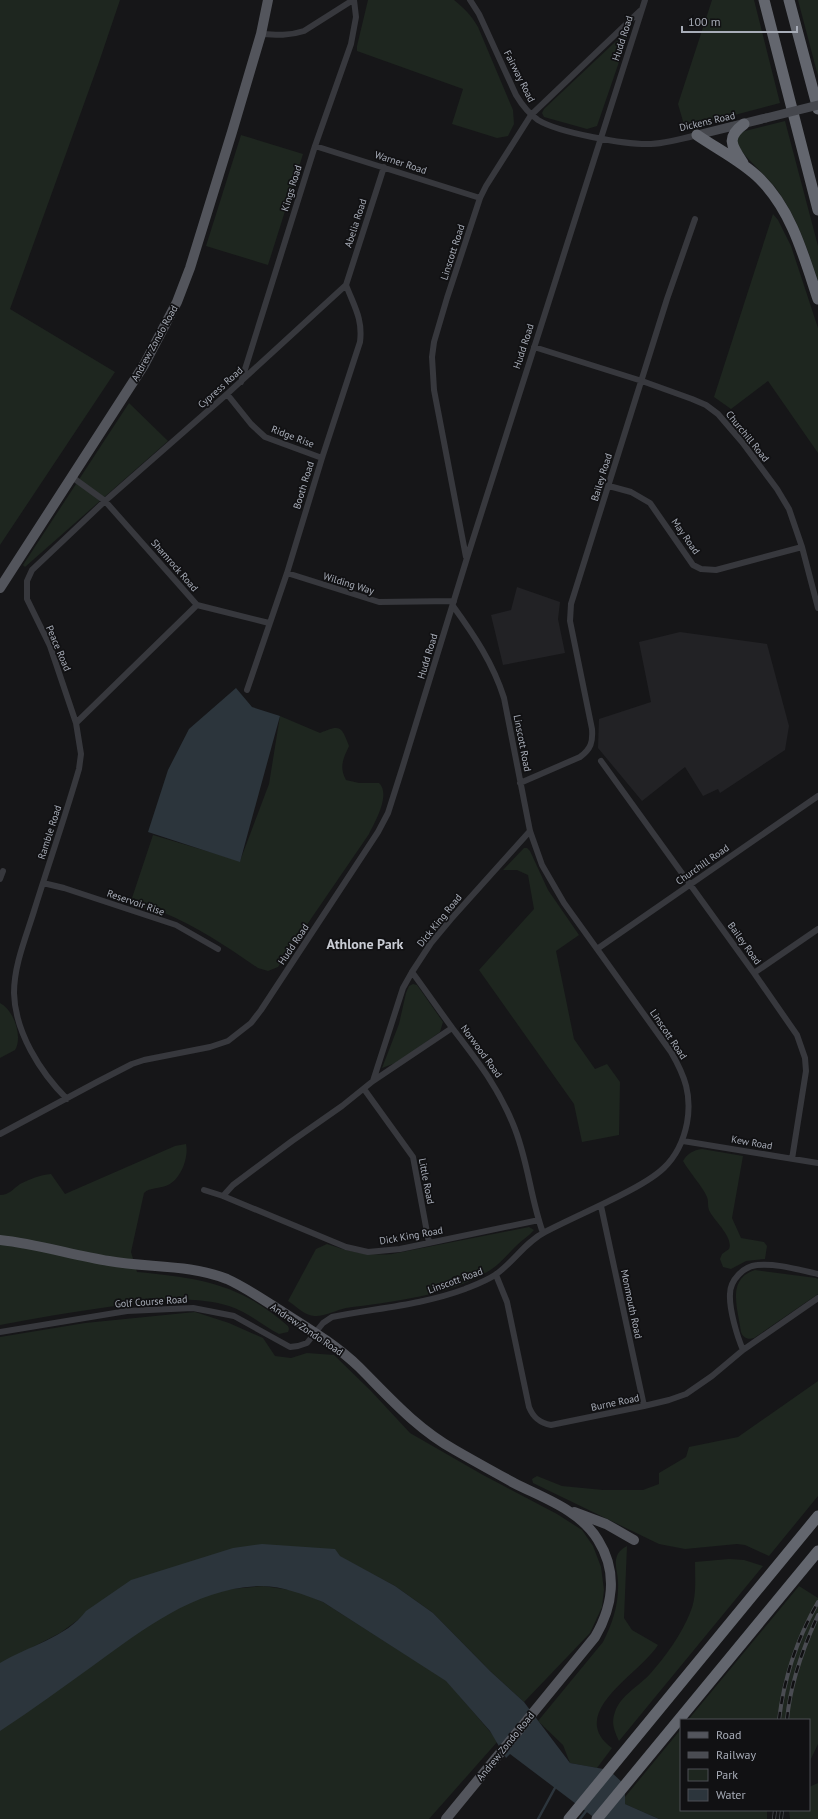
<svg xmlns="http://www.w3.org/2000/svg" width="818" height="1819" viewBox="0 0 818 1819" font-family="'PT Sans',sans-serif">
<rect width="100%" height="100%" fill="#161618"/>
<!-- built -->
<path fill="#222225" d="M 517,587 L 560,602 L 558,619 L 565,653 L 503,665 L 491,615 L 511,610 Z
M 680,632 L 767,644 L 789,726 L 785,750 L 720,793 L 718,789 L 703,796 L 685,767 L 642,801 L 598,748 L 599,719 L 651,702 L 639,642 Z"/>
<!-- green -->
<path fill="#1e261f" d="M 0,0 L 120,0 L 98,65 L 10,309 L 115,372 L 0,545 Z
M 368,0 L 454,0 C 464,8 471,15 478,27 L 513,110 L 514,124 L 508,136 L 497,138 L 452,124 L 463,89 L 357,51 L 357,46 Z
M 712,0 L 754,0 L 780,103 L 685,128 L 678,104 Z
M 798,0 L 818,0 L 818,76 Z
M 631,27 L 597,126 L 587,129 L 544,117 L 542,113 L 544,109 Z
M 785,121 L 818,246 L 818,281 C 807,247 796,215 775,187 C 764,173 743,157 737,143 L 738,134 L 741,132 Z
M 241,135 L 303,154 L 268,265 L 206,246 Z
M 773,214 L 778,220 L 791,246 L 818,328 L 818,453 L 768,381 L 731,409 L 714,397 Z
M 129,403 L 168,441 L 25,567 L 23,565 Z
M 280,716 L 320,733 C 340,725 341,725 349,746 C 343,759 339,767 346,780 L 359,783 L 379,783 C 391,794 375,822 369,834 L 278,967 L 268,971 L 258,968 C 227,947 197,926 162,912 C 152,908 139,909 131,901 L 153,835 L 240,861 L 269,784 Z
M 524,848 L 527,848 L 530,851 L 548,890 L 579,935 L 556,951 L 574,1039 L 595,1069 L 607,1064 L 620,1082 L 619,1135 L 582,1142 L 574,1104 L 479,970 L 534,909 L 528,875 L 517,870 L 503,870 Z
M 413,984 L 417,985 L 443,1022 L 440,1032 L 398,1062 L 382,1068 L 399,1024 L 406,993 L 409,986 Z
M 0,1003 C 14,1010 23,1037 15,1050 L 0,1058 Z
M 186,1144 C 189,1157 181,1179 168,1185 C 160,1189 150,1187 144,1193 L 131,1252 L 137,1272 C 199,1278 239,1283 288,1326 L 289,1329 L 288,1332 L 279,1334 C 262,1325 248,1312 229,1306 C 191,1294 147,1302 108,1307 C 72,1312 36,1318 0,1325 L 0,1195 C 9,1195 13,1189 20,1184 C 30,1179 40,1175 51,1174 L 65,1194 L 175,1146 Z
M 702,1149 L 743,1156 L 732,1218 L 741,1238 L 764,1242 L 767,1246 L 765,1259 L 746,1261 L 731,1269 L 723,1267 L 720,1259 L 722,1254 L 729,1249 C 734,1238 714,1220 710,1212 C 707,1207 709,1202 707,1197 C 703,1187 689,1172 683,1161 C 687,1154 693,1150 702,1149 Z
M 529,1227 L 534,1230 C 529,1236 522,1240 516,1246 C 507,1255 498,1266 487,1272 C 447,1296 391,1302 346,1308 C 336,1310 324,1317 314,1316 C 304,1315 296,1306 288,1301 L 316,1249 L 327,1244 C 350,1252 368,1256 392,1254 Z
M 755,1270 L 816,1278 L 818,1279 L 818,1294 L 754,1338 C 748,1340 743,1338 741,1332 C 738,1309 726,1279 755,1270 Z
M 195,1312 L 229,1323 L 263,1338 L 275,1356 L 291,1358 L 307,1353 L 334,1355 L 371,1391 L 410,1433 L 483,1475 L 557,1514 L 582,1530 L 593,1546 L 601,1567 L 604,1590 L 602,1607 L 590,1633 L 524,1702 L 490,1671 L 433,1613 L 395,1586 L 335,1554 L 97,1606 L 60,1633 L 0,1664 L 0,1337 L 85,1323 Z
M 818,1381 L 818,1496 L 769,1556 L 745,1545 L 737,1544 L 685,1549 L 659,1544 L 533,1483 L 532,1479 L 537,1476 L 562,1486 L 603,1490 L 643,1490 L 659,1484 L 659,1473 L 686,1457 L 689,1447 L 738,1437 Z
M 627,1546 L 624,1618 L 632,1630 L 658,1645 C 640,1674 565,1713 612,1748 L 597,1768 L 570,1763 L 563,1745 L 538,1721 L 603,1642 C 613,1623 619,1603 618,1582 C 618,1575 615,1567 616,1560 C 617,1553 621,1549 627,1546 Z
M 729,1559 L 744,1560 L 763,1566 L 619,1741 C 614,1730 611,1723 615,1712 C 620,1696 639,1686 650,1674 C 666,1656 681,1635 690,1613 C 697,1597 695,1579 695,1562 Z
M 263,1586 L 297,1591 L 323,1602 L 447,1681 L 498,1741 L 429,1819 L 0,1819 L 0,1727 L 89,1661 L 182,1603 L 221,1590 Z
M 799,1586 L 818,1598 L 818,1744 L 809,1763 L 809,1720 L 688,1720 Z
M 681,1729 L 681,1810 L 767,1810 L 767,1819 L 659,1819 L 625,1804 L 625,1797 Z
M 818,1783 L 818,1819 L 790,1819 L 789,1810 L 809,1810 L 809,1787 Z"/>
<!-- water -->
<path fill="#2c353c" d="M 236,688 L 252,707 L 280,716 L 240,862 L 148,832 L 168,770 L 189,729 Z
M 262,1544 L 335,1549 L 340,1556 L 395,1586 L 433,1613 L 490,1671 L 524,1702 L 570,1763 L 609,1770 L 625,1785 L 625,1804 L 659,1819 L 596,1819 L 510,1754 L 506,1758 L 490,1731 L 446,1681 L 323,1602 C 304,1595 283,1586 262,1586 C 197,1587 145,1628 94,1665 C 63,1687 32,1710 0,1731 L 0,1663 C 28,1646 66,1638 86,1611 L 131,1580 L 233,1548 Z"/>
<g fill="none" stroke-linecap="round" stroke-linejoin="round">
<!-- stream -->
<path stroke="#2c353c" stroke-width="2.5" d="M 538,1819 L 556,1786
M 580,1819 L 587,1810"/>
<!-- street -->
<path stroke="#37383d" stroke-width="6" d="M 470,0 L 479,14 L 516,95 C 522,105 528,113 538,120 C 559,133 627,145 651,144 C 667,143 682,139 697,135
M 261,34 C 276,35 289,36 304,31 L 353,0
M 315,146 L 480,198
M 346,285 L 384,167
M 534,347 L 642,381 L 692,399 L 706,405 L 718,414 L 742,442 L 777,489 L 789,509 L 802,547 L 818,608
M 241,382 L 315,146 L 351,44 L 356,17 L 354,0
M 227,394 L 251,424 L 265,437 L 322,458
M 72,477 L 105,501 L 197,605 L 269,623
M 609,486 L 631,492 L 650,503 L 693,565 L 701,569 L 716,570 L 802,547
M 466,557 L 434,390 L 432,357 L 434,342 L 447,298 L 480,198 L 486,186 L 531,115 L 640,11
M 287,573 L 379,602 L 454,601
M 247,690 L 287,573 L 322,458 L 360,342 C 363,319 354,306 346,285
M 76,723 L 50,646 L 27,599 L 27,581 L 32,570 L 105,501 L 227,394 L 346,285
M 601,761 L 754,973 L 797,1035 L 805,1058 L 806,1071 L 792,1159
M 520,783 L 580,757 C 591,749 593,742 592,729 L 570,621 L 571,604 L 667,299 L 695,219
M 0,879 L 3,871
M 43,883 L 64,888 L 176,925 L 218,949
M 597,949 L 818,796
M 412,972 C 426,991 439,1010 453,1029 C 478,1062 497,1085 513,1124 C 528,1159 530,1197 543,1233
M 754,973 L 818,929
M 373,1081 L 403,988 L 412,972 L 431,943 L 451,919 L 530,831
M 364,1089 L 413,1157 L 429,1243
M 67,1099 C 40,1072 15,1032 14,993 C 14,965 26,937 34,911 C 49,863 65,817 79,769 L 81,754 L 76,723 L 197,605
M 0,1134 L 97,1082 L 132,1064 L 144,1060 L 210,1047 L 228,1041 L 251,1023 L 261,1010 L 378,832 L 388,813 L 402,769 L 467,558 L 645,0
M 683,1141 L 818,1163
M 204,1190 L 223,1196 L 346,1247 L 368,1252 L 400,1249 L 539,1220
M 223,1196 L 233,1185 L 292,1141 L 342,1106 L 373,1081 L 452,1028
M 601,1206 L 644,1406
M 496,1275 L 507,1302 L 529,1407 C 533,1417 539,1423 551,1425 L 644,1406 L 669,1400 L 686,1394 L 712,1376 L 743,1350 L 818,1298
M 0,1332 L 127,1311 L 193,1308 L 234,1316 L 290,1347 L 298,1346 L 307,1343 L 323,1323 L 332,1317 C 377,1308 422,1305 465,1289 C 475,1285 486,1281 495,1275 C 513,1263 525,1242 545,1232 C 570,1219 596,1208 621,1195 C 655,1178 679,1164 687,1123 C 692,1095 685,1076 671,1052 L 564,903 L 542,865 L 530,831 L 504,698 C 493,663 474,635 453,606
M 743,1350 C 737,1336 729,1309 730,1294 C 730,1280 744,1266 757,1265 C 777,1263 799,1270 818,1274"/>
<!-- secondary -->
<path stroke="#45474d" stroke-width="9" d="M 697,135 L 766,118"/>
<!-- primary -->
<path stroke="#53555c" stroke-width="10" d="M 0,588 L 144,365 L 177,302 L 190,268 L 232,132 L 261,34 L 268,0
M 0,1240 C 37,1244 72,1255 109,1261 C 148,1268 189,1264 227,1279 C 245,1287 262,1299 278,1309 C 306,1327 335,1344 359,1367 C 390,1398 416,1428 455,1450 C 474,1461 494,1472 514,1483 C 543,1498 580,1510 598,1540 C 618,1572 613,1606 595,1637 L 446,1819
M 574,1512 L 606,1524 L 634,1540"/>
<!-- highway -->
<path stroke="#63666e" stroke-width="11" d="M 764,0 L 818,210
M 789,0 L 818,109
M 697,135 C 717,149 742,161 760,179 C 792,211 804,257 818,299
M 743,163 C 732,146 725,138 744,124
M 569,1819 L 818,1516
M 597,1819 L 818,1551"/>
<defs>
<path id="rail" d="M 779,1720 C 784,1677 797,1639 818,1602
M 787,1720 C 790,1684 803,1648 818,1615
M 774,1819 L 775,1810
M 781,1819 L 782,1810"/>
</defs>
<!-- rail casing -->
<use href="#rail" stroke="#4a4c52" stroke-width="4"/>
<!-- rail -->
<use href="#rail" stroke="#111113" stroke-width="2.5" stroke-dasharray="8" stroke-linecap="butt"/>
<!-- secondary-bridge -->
<path stroke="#45474d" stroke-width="9" d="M 766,118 L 818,105"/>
</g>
<g text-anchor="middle" stroke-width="3.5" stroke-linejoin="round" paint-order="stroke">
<!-- street labels -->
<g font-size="10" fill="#a8adb8" stroke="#111113">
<text transform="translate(622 38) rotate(-72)" y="4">Hudd Road</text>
<text transform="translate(520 76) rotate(63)" y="4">Fairway Road</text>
<text transform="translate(707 121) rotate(-13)" y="4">Dickens Road</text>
<text transform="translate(401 162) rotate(18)" y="4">Warner Road</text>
<text transform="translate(291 188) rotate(-73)" y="4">Kings Road</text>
<text transform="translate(355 223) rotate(-72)" y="4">Abelia Road</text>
<text transform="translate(452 252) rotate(-72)" y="4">Linscott Road</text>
<text transform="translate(154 343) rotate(-61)" y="4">Andrew Zondo Road</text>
<text transform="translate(523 346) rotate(-72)" y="4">Hudd Road</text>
<text transform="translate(220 387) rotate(-42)" y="4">Cypress Road</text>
<text transform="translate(293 436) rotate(21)" y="4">Ridge Rise</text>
<text transform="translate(748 436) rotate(51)" y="4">Churchill Road</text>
<text transform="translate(601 477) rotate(-73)" y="4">Bailey Road</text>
<text transform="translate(303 485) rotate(-73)" y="4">Booth Road</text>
<text transform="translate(686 536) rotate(55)" y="4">May Road</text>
<text transform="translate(175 565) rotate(49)" y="4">Shamrock Road</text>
<text transform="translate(349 583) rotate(17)" y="4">Wilding Way</text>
<text transform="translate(59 648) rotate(67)" y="4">Peace Road</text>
<text transform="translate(427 656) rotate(-73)" y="4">Hudd Road</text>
<text transform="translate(523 743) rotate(79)" y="4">Linscott Road</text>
<text transform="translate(49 832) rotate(-72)" y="4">Ramble Road</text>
<text transform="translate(702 864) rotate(-35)" y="4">Churchill Road</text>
<text transform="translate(136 902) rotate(19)" y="4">Reservoir Rise</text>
<text transform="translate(439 920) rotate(-51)" y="4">Dick King Road</text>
<text transform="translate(745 943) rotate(54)" y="4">Bailey Road</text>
<text transform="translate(293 944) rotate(-56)" y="4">Hudd Road</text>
<text transform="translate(669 1034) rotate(56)" y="4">Linscott Road</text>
<text transform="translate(482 1051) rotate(54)" y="4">Norwood Road</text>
<text transform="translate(752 1142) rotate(10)" y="4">Kew Road</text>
<text transform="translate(427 1181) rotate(79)" y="4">Little Road</text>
<text transform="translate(411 1235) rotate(-10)" y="4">Dick King Road</text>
<text transform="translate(455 1280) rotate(-20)" y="4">Linscott Road</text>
<text transform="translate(151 1301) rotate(-4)" y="4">Golf Course Road</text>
<text transform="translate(632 1304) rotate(78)" y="4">Monmouth Road</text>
<text transform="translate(307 1329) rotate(34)" y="4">Andrew Zondo Road</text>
<text transform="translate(615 1402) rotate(-12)" y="4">Burne Road</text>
<text transform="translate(505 1746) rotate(-51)" y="4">Andrew Zondo Road</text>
</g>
<!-- district labels -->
<g font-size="14" font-weight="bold" fill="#c9ccd4" stroke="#111113">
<text x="365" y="949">Athlone Park</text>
</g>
</g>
<!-- legend -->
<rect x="680" y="1719" width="130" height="92" fill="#111113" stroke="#4d4f55"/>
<rect x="688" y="1732" width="20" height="6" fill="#53555c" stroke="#4d4f55"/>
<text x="716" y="1739" font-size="12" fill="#a8adb8">Road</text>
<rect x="688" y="1752" width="20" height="6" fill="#4a4c52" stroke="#4d4f55"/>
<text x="716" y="1759" font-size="12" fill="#a8adb8">Railway</text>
<rect x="688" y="1769" width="20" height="12" fill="#1e261f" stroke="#4d4f55"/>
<text x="716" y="1779" font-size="12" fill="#a8adb8">Park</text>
<rect x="688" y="1789" width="20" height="12" fill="#2c353c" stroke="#4d4f55"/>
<text x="716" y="1799" font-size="12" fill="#a8adb8">Water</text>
<!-- scale -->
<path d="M682 26v6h115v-6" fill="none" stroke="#a8adb8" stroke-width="2"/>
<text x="688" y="26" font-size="12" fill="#a8adb8" stroke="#111113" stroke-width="3" paint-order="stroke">100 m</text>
</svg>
